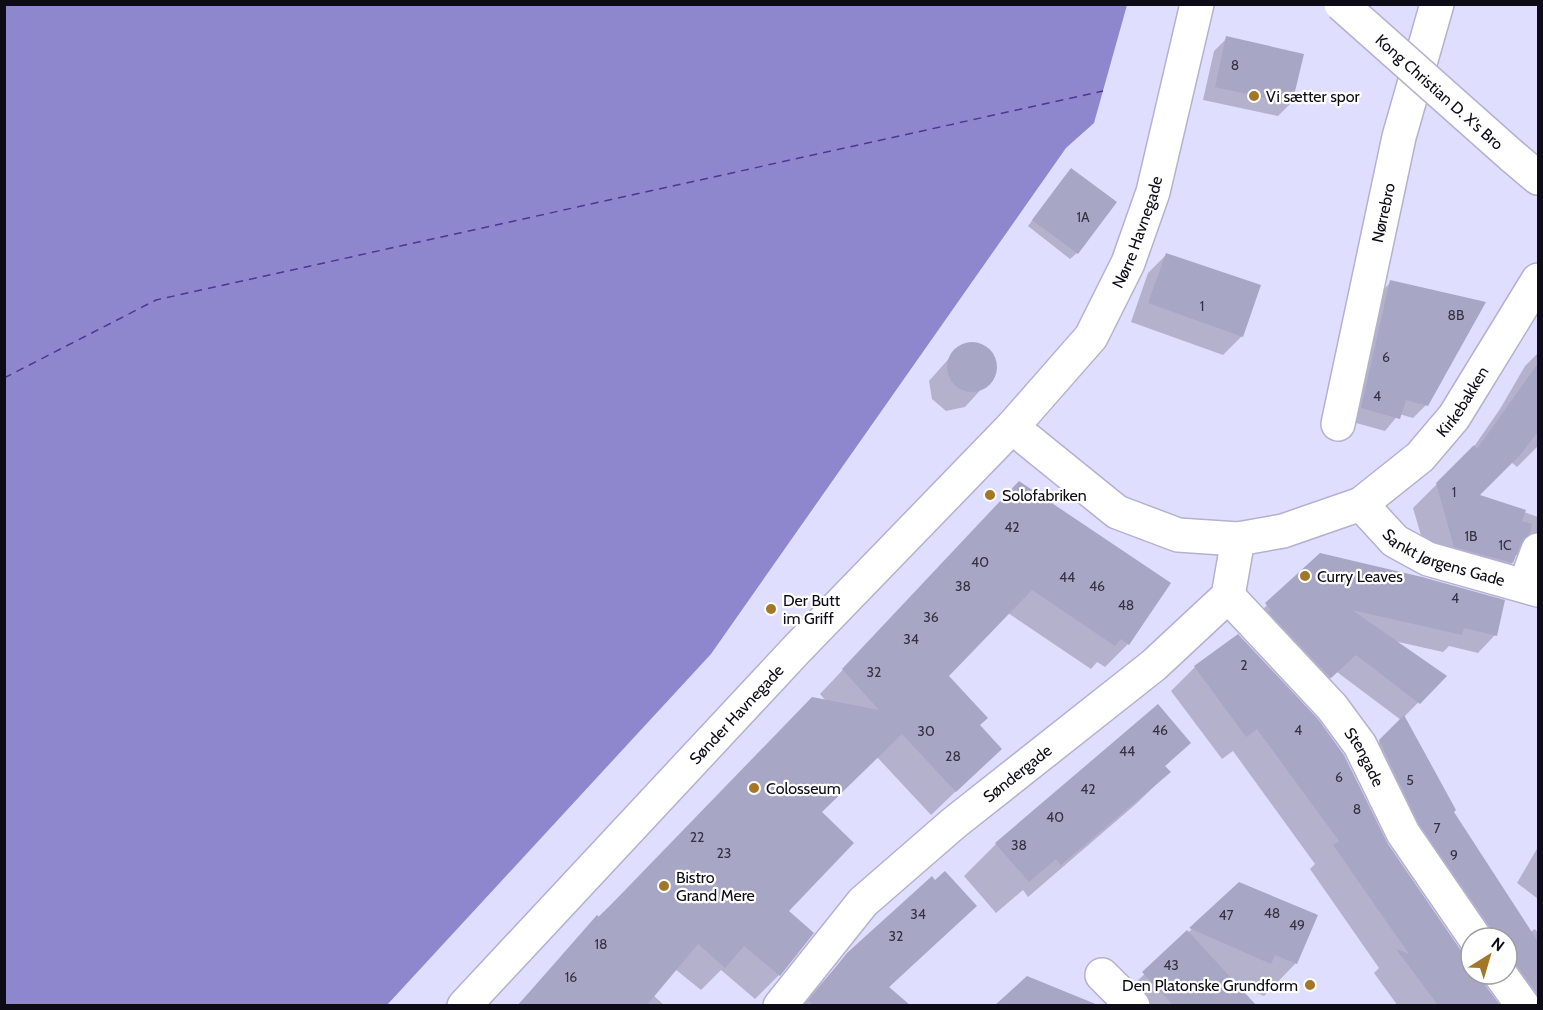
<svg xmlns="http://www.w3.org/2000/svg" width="1543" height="1010" viewBox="0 0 1543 1010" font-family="Cabin,sans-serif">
<rect width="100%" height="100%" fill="#e0deff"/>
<!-- water -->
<path fill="#8f87ce" d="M 5,4 L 1127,4 L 1127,5 L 1094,123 L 1066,148 L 711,654 L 387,1005 L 5,1006 Z"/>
<!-- shadow -->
<path fill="#0003" fill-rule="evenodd" d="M 1227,38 L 1291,103 L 1278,116 L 1203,100 L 1214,51 Z
M 1065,176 L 1077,253 L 1070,259 L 1028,226 Z
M 1167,254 L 1242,336 L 1223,355 L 1131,322 L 1148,273 Z
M 1391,282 L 1426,405 L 1413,418 L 1399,414 L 1385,431 L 1349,421 L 1378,295 Z
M 978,343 L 993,354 L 996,373 L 965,407 L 946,411 L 932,399 L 929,381 L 960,346 Z
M 1538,353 L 1538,446 L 1517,467 L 1511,462 L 1478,496 L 1538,517 L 1538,600 L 1520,555 L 1515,555 L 1512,563 L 1488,586 L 1431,570 L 1413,508 L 1473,448 L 1500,409 L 1525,366 Z
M 996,507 L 1128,644 L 1105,667 L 1097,662 L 1091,669 L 1008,613 L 947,676 L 978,725 L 1000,749 L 931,815 L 877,757 L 820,812 L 786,912 L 812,934 L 779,975 L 755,999 L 721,970 L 701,990 L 675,969 L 653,995 L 665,1006 L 517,1006 L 597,918 L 826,701 L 820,694 Z
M 1321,555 L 1495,635 L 1478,653 L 1449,646 L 1443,652 L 1394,641 L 1444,676 L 1403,718 L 1410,750 L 1530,932 L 1535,929 L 1538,933 L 1538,1006 L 1504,1006 L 1481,980 L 1499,1006 L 1398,1006 L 1374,973 L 1379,968 L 1310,869 L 1315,864 L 1233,751 L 1222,759 L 1171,691 L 1195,667 L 1238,636 L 1458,950 L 1469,957 L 1356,765 L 1401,720 L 1337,672 L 1312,695 L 1249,622 ZM 1471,938 L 1507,938 L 1507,974 L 1471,974 Z
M 1189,743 L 1164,767 L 1169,772 L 1136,804 L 1028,897 L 1023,890 L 996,913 L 964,876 L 996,844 Z
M 1538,847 L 1538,899 L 1517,883 Z
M 1239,884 L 1296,963 L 1264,996 L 1245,988 L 1241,991 L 1254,1006 L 1111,1006 Z
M 975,906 L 888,988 L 907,1006 L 801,1006 L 848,954 Z
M 1027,977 L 1095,1006 L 997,1006 Z"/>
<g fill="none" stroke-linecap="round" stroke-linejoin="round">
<!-- ferry -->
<path stroke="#4a398e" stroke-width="1.5" stroke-dasharray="8 6" stroke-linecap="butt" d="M 4,378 L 156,300 L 1103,91"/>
</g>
<!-- building -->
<path fill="#a8a6c5" d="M 1226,36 L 1304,54 L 1292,104 L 1215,87 Z
M 1071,168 L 1117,202 L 1078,254 L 1032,220 Z
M 1166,253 L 1261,285 L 1243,337 L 1148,303 Z
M 1390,280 L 1486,302 L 1428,406 L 1406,400 L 1400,419 L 1361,408 Z
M947 367a25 25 0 1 1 50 0a25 25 0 1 1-50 0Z
M 1539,362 L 1539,430 L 1522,453 L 1480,495 L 1526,510 L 1522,521 L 1532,524 L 1530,533 L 1521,543 L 1513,563 L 1454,547 L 1436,483 L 1474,445 L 1477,449 Z
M 1019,481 L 1171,583 L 1129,645 L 1121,639 L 1115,646 L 1032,590 L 949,676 L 988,718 L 980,725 L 1002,749 L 956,792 L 902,734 L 822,812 L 854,843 L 789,911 L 814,933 L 780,976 L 744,946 L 725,968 L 698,944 L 647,1005 L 518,1005 L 597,915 L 599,917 L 812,697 L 879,710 L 842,669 Z
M 1320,553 L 1422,577 L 1505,600 L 1497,636 L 1464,628 L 1462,635 L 1352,610 L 1447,676 L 1420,704 L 1356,655 L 1331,678 L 1268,612 L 1271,610 L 1265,603 Z
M 1238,634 L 1318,719 L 1344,755 L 1388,844 L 1460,949 L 1471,956 L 1471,974 L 1482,974 L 1485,985 L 1500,1005 L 1438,1005 L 1396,949 L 1409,954 L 1333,845 L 1339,841 L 1257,729 L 1246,737 L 1194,666 Z
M 1158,704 L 1191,743 L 1165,766 L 1171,772 L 1061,865 L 1056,859 L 1029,882 L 995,843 Z
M 1404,715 L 1456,810 L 1454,812 L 1539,943 L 1539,996 L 1515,963 L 1507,957 L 1507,938 L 1494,938 L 1490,927 L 1419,824 L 1379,740 Z
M 945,871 L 977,906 L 889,987 L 910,1005 L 814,1005 L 808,1001 L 847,953 L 932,876 L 935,880 Z
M 1239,882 L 1318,915 L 1297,964 L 1275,955 L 1271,964 L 1189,928 Z
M 1187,930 L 1256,1005 L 1173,1005 L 1142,972 Z
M 1027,976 L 1098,1005 L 995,1005 Z"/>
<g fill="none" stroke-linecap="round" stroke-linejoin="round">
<defs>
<g id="minor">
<path d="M 1512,156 L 1538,178"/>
<path id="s1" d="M 1338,424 L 1399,137 L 1437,4"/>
<path id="s2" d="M 1012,427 L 1117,512 L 1178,535 L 1238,539 L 1283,531 L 1361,504 L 1420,457 L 1454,417 L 1538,280"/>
<path id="s3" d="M 1361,504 L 1395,541 L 1428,559 L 1538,590"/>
<path d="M 1525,585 L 1538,550"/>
<path id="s4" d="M 1228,596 L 1332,707 L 1360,745 L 1403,833 L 1475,938"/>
<path d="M 1500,974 L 1523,1006"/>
<path d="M 1102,975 L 1133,1006"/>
<path id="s5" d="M 464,1006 L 797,649 L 1012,427 L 1091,337 L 1128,263 L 1153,192 L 1197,4"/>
<path id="s6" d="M 780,1006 L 863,902 L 954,823 L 1154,665 L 1228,596 L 1238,539"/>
</g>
</defs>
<!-- minor casing -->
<use href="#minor" stroke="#b3b1d0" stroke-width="36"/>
<!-- minor -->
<use href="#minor" stroke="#fff" stroke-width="33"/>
<defs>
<g id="minor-bridge">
<path id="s7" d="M 1341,4 L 1512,156"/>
</g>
</defs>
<!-- minor-bridge casing -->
<use href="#minor-bridge" stroke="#b3b1d0" stroke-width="36" stroke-linecap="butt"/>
<!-- minor-bridge -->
<use href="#minor-bridge" stroke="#fff" stroke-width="33"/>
</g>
<!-- markers -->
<g fill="#a37728" stroke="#fff" stroke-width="2">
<circle cx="1254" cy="96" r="6"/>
<circle cx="990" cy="495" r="6"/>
<circle cx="1305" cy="576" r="6"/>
<circle cx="771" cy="609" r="6"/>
<circle cx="754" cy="788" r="6"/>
<circle cx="664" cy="886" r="6"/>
<circle cx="1310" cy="985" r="6"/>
</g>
<g text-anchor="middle" stroke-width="4.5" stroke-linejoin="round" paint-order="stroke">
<!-- number labels -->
<g font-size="14" fill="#333242">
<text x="1235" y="70">8</text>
<text x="1083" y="222">1A</text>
<text x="1202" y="311">1</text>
<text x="1456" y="320">8B</text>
<text x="1386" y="362">6</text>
<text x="1377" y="401">4</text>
<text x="1454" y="497">1</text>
<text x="1012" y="532">42</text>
<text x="1471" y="541">1B</text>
<text x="1505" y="550">1C</text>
<text x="980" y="567">40</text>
<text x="1067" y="582">44</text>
<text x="963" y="591">38</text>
<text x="1097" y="591">46</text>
<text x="1455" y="603">4</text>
<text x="1126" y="610">48</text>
<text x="931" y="622">36</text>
<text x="911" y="644">34</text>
<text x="1244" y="670">2</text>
<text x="874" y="677">32</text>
<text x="1160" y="735">46</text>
<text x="1298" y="735">4</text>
<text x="926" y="736">30</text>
<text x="1127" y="756">44</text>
<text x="953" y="761">28</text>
<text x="1339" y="782">6</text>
<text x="1410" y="785">5</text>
<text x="1088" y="794">42</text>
<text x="1357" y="814">8</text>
<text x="1055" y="822">40</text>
<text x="1437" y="833">7</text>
<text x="697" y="842">22</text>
<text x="1019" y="850">38</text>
<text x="724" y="858">23</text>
<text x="1454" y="860">9</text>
<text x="1272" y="918">48</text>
<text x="918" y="919">34</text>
<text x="1226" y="920">47</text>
<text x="1297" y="930">49</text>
<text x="896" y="941">32</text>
<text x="601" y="949">18</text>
<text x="1171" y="970">43</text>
<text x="571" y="982">16</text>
</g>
<!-- street labels -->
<g font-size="16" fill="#0c0b16" stroke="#fff">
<text dy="6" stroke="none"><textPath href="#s7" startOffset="132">Kong Christian D. X's Bro</textPath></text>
<text dy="6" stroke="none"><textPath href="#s1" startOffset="216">Nørrebro</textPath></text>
<text dy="6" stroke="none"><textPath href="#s5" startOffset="1032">Nørre Havnegade</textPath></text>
<text dy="6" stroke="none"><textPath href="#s2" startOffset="534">Kirkebakken</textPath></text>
<text dy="6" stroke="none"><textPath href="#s3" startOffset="102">Sankt Jørgens Gade</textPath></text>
<text dy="6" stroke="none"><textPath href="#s5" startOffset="399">Sønder Havnegade</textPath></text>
<text dy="6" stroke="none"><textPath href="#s4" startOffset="212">Stengade</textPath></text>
<text dy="6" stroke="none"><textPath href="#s6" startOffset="334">Søndergade</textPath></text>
</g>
<!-- poi labels -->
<g font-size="16" fill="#0c0b16" stroke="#fff" text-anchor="start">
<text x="1266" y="102">Vi sætter spor</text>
<text x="1002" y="501">Solofabriken</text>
<text x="1317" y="582">Curry Leaves</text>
<text x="783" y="606">Der Butt<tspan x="783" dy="18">im Griff</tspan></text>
<text x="766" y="794">Colosseum</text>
<text x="676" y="883">Bistro<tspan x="676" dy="18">Grand Mere</tspan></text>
<text x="1298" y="991" text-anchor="end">Den Platonske Grundform</text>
</g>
</g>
<!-- border -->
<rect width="1543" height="1010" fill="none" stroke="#0c0b16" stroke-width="12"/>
<!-- north arrow -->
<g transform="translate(1489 956) rotate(37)"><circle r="28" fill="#ffffff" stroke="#9e9da2" stroke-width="1.5"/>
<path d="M0-4.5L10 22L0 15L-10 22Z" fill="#a37728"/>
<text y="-9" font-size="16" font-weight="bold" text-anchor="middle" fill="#0c0b16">N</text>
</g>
</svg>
